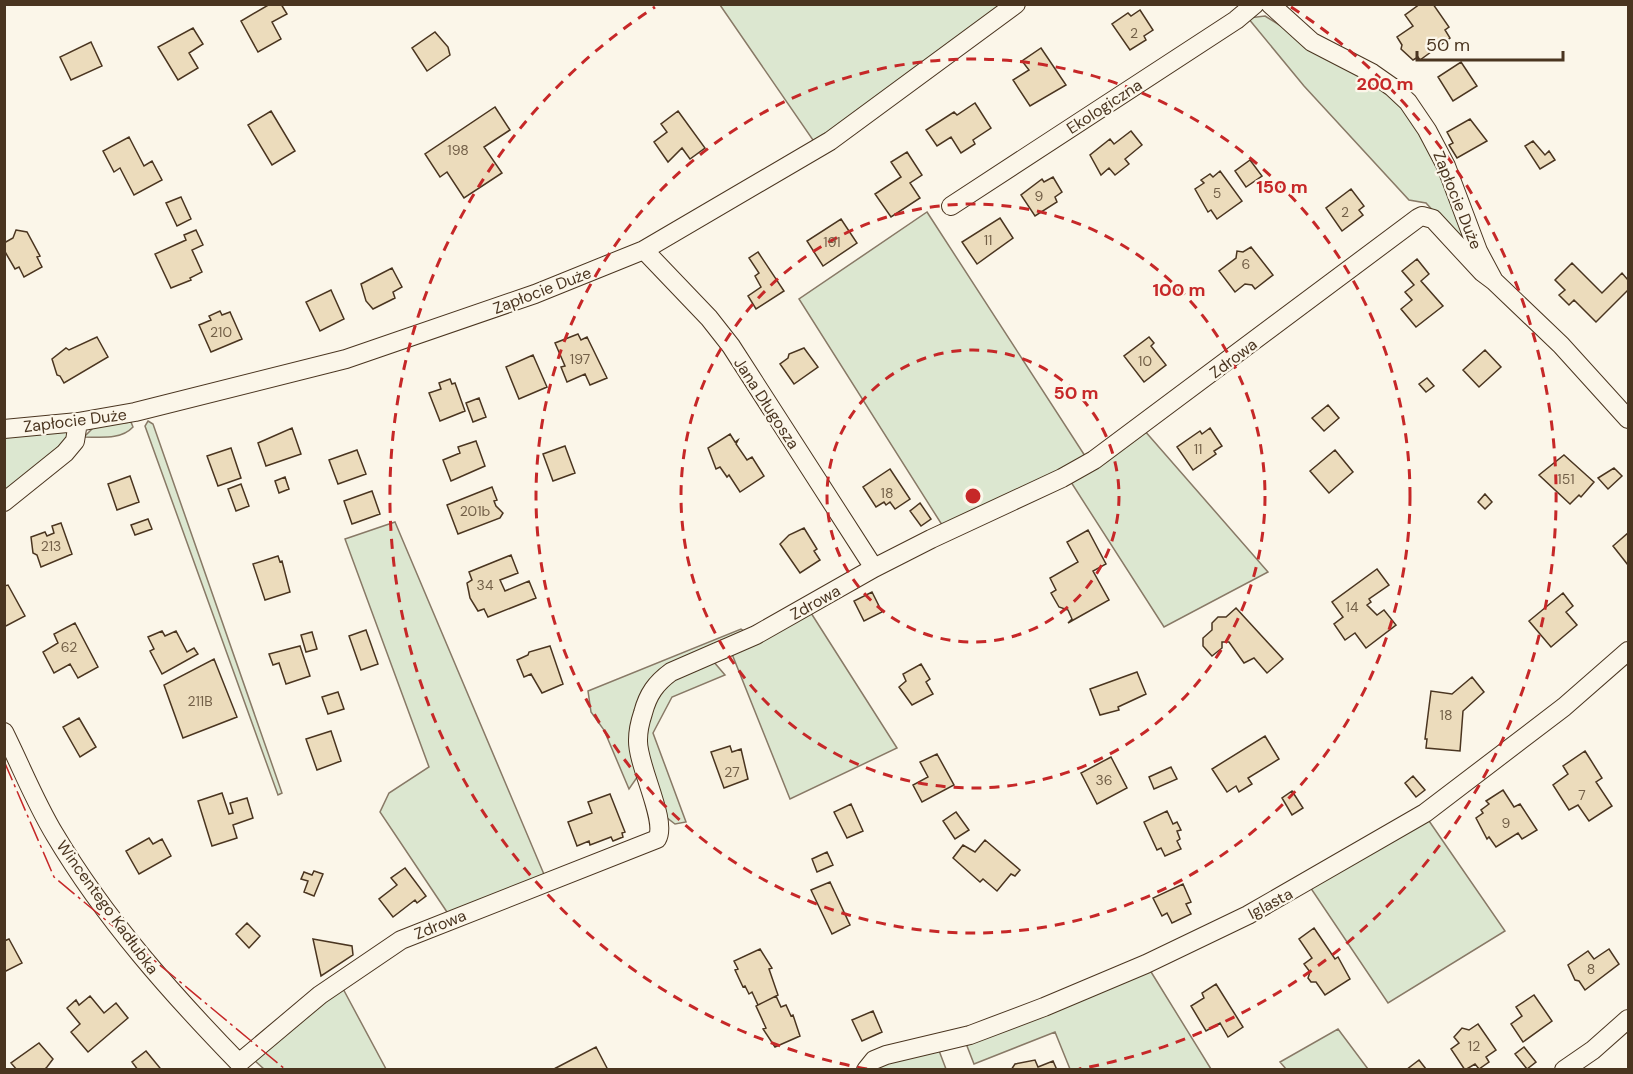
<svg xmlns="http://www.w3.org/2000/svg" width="1633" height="1074" viewBox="0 0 1633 1074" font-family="'DM Sans',sans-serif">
<rect width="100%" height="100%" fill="#fbf6e9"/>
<!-- green -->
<path fill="#dce7d0" stroke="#887966" stroke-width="1.5" d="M 720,5 L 1005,5 L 815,143 Z
M 1265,16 L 1393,96 L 1424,135 L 1476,258 L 1426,203 L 1409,200 L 1304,86 L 1248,18 Z
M 927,212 L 1087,459 L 944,528 L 799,299 Z
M 148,421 L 153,424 L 282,793 L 278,795 L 145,426 Z
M 131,422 L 133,427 C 121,440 101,437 84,437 L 95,426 Z
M 68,430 L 66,440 L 5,494 L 5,435 Z
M 1144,430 L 1268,572 L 1164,627 L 1069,479 Z
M 395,522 L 546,879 L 449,915 L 380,812 L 389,793 L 429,767 L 345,539 Z
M 811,613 L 897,748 L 790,799 L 732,654 Z
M 741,629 L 747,633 L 651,680 L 638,776 L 629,789 L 604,730 L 591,712 L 588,691 Z
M 713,661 L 725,675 L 672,697 L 653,733 L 686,822 L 675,824 L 666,817 L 644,750 L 651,706 L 671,679 Z
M 1427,818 L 1505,931 L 1388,1003 L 1310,887 Z
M 1148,967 L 1211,1069 L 1070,1069 L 1055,1032 L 974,1064 L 967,1046 L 971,1038 Z
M 341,985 L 386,1069 L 264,1069 L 253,1059 Z
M 1338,1029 L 1368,1069 L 1286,1069 L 1280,1062 Z
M 938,1048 L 946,1069 L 874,1070 L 882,1062 Z"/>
<!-- building -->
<path fill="#ecdcbc" stroke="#4a3520" stroke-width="1.5" d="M 270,4 L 281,4 L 287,14 L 272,22 L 281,39 L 258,52 L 241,21 Z
M 1420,4 L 1433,4 L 1449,27 L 1445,30 L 1450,38 L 1420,60 L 1418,57 L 1413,60 L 1401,49 L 1402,45 L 1397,37 L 1413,26 L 1405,15 Z
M 1140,10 L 1153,30 L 1144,36 L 1146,40 L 1130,50 L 1112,24 L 1128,13 L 1131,16 Z
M 193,28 L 203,44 L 189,53 L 198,68 L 178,80 L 158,47 Z
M 435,32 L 448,47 L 450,55 L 427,71 L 412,48 Z
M 91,42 L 102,66 L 71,80 L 60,57 Z
M 1041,48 L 1066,85 L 1030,106 L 1013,80 L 1029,70 L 1022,61 Z
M 1461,62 L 1477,86 L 1453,101 L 1438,77 Z
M 975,103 L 991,128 L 973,140 L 975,144 L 961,153 L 951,137 L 937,146 L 926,130 L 954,112 L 957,115 Z
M 495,107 L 510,130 L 484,147 L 502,173 L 464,198 L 447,172 L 440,177 L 425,154 Z
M 271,111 L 295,151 L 272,165 L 248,125 Z
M 678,111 L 705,148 L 690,159 L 682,148 L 668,162 L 654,142 L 667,132 L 661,124 Z
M 1470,119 L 1487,141 L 1457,158 L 1449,145 L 1453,143 L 1447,132 Z
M 1131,131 L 1142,145 L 1125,159 L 1129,164 L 1115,175 L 1109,168 L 1101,175 L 1090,155 L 1110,139 L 1114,144 Z
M 129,137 L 144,166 L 152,161 L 162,180 L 134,195 L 120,168 L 114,172 L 103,151 Z
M 1533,141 L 1545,155 L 1549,151 L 1555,160 L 1540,169 L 1525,146 Z
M 907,152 L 922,175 L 910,183 L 920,198 L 891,217 L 875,194 L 901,177 L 891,162 Z
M 1250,160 L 1262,176 L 1246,187 L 1235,171 Z
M 1220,171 L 1242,201 L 1217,219 L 1211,210 L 1208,212 L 1195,189 L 1204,183 L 1201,180 L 1210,174 L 1213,177 Z
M 1053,177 L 1062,192 L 1055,197 L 1057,202 L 1035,216 L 1021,195 L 1042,179 L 1044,182 Z
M 1351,189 L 1364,206 L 1359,210 L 1363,215 L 1342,231 L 1326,208 Z
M 181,197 L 191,219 L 177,226 L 166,203 Z
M 1000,218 L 1013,238 L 977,264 L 962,242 Z
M 841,219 L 857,243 L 823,266 L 807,241 Z
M 16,230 L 27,232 L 40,256 L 37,257 L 42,267 L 24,277 L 19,267 L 15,269 L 4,250 L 4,243 L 13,238 Z
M 196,230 L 203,245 L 192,250 L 202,272 L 190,278 L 191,280 L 171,288 L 155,254 L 186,240 L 184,235 Z
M 1251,247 L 1273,275 L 1255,289 L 1252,285 L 1245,284 L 1235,292 L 1219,271 L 1236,258 L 1237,251 L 1243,252 Z
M 758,252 L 784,291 L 756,309 L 748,296 L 761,287 L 755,276 L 759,273 L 749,258 Z
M 1417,259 L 1429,274 L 1421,281 L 1443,306 L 1416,327 L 1401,309 L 1412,300 L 1405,292 L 1414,285 L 1402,271 Z
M 1572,263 L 1602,293 L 1622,273 L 1628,280 L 1628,290 L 1596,322 L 1574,300 L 1569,305 L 1559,295 L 1565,290 L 1555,280 Z
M 392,268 L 402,287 L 393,292 L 395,298 L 373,309 L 366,301 L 361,284 Z
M 331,290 L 344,319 L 320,331 L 306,302 Z
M 220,311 L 222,315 L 230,312 L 242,339 L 211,352 L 199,325 L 211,320 L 209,316 Z
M 578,334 L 581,340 L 587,337 L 607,378 L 590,385 L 585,374 L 567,382 L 561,367 L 565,366 L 555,343 Z
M 97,337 L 108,357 L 64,383 L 60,376 L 57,375 L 52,359 L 66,348 L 69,350 Z
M 1149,337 L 1154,343 L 1151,346 L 1166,365 L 1144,382 L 1124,356 Z
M 804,348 L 818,367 L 794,384 L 780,364 L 788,358 L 789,354 Z
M 1485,350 L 1501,367 L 1479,387 L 1463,370 Z
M 533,355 L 547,387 L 519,399 L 506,367 Z
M 1427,378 L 1434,386 L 1426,392 L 1419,384 Z
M 450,379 L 452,384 L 455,383 L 465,411 L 440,421 L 429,393 L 441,389 L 439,383 Z
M 479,398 L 486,417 L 473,422 L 466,403 Z
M 1328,405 L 1339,418 L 1324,431 L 1312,418 Z
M 292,428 L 301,454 L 266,466 L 258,443 Z
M 1210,428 L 1222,446 L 1214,451 L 1216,454 L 1193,470 L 1177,447 L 1200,431 L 1202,434 Z
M 730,434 L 735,442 L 738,440 L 736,444 L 747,460 L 752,457 L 764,476 L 740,492 L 729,475 L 727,477 L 720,467 L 716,469 L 708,448 Z
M 476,441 L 485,466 L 451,481 L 443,460 L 460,453 L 458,447 Z
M 565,446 L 575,473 L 553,481 L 543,454 Z
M 231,448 L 241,478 L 218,486 L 207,456 Z
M 357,450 L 366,474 L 338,484 L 329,460 Z
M 1335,450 L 1353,472 L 1329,493 L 1310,471 Z
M 1564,455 L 1594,482 L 1581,497 L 1579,495 L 1570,504 L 1539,475 Z
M 1614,468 L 1622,476 L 1608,489 L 1598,478 Z
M 890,469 L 910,499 L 895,509 L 890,502 L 886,505 L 884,502 L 876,507 L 863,487 Z
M 130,476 L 139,502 L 117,510 L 108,484 Z
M 285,477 L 289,489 L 279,493 L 275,481 Z
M 241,484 L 249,506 L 236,511 L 228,489 Z
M 492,487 L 497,500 L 494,501 L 496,506 L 503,513 L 500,518 L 458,534 L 447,505 Z
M 372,491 L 380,514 L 352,524 L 344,501 Z
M 1485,494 L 1492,502 L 1485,509 L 1478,502 Z
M 920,503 L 931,519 L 921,526 L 910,511 Z
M 148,519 L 152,529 L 135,535 L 131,525 Z
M 61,523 L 72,554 L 41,567 L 37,555 L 33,553 L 31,537 L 45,532 L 47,536 L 54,533 L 52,526 Z
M 804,528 L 817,549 L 814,551 L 820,560 L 800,573 L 780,544 L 789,535 Z
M 1088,530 L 1106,564 L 1093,571 L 1109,600 L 1068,623 L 1072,619 L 1068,610 L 1059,607 L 1051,593 L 1056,590 L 1050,578 L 1078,562 L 1067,542 Z
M 1628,533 L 1628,565 L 1613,546 Z
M 511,555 L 518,573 L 500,580 L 505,591 L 529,581 L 536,598 L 488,617 L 484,609 L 478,611 L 470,598 L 467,583 L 472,580 L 469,572 Z
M 278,556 L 280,562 L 282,561 L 290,592 L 265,600 L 253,564 Z
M 1377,569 L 1389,585 L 1369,599 L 1371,602 L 1367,605 L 1377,615 L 1384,610 L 1396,625 L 1366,648 L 1355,633 L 1345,640 L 1334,624 L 1343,617 L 1332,602 Z
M 8,585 L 25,616 L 4,627 L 4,586 Z
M 872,592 L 882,612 L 864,621 L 854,601 Z
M 1563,593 L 1573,606 L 1566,612 L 1577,625 L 1551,647 L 1529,621 Z
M 1236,608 L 1283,659 L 1267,673 L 1254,658 L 1244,663 L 1229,642 L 1222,642 L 1222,648 L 1212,656 L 1203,646 L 1203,638 L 1212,630 L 1212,623 L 1218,617 L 1226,617 Z
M 75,623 L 98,667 L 78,678 L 70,664 L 54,673 L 43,652 L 58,643 L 54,634 Z
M 366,630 L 378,664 L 361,670 L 349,636 Z
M 162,631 L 165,636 L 176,631 L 187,652 L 194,648 L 198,654 L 162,674 L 150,651 L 154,649 L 148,637 Z
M 312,632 L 317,649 L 306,652 L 301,635 Z
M 300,646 L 310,676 L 286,684 L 279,663 L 273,665 L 269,654 Z
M 550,646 L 563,684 L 542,693 L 531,674 L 524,677 L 517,660 L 528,655 L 529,652 Z
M 214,659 L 237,717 L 183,738 L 164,685 Z
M 921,664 L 930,679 L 926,682 L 933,694 L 912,705 L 899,687 L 906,681 L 903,674 Z
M 1137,672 L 1146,694 L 1118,707 L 1119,710 L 1100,715 L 1090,689 Z
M 1472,677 L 1484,692 L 1463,711 L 1460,751 L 1426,748 L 1427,739 L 1425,739 L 1431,691 L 1452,694 Z
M 338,692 L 344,709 L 328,714 L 322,697 Z
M 79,718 L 96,747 L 80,757 L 63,727 Z
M 331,731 L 341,761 L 317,770 L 306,739 Z
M 1265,736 L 1279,759 L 1248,778 L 1252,784 L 1239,792 L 1236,786 L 1227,792 L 1212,769 Z
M 730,746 L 732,752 L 741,749 L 748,779 L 724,788 L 711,752 Z
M 1585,751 L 1602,778 L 1596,782 L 1612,806 L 1589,821 L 1578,805 L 1569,810 L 1553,785 L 1568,774 L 1563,766 Z
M 937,754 L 954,785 L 922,802 L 913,785 L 928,777 L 920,762 Z
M 1111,757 L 1127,788 L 1097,804 L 1081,773 Z
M 1171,767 L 1177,779 L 1154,789 L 1149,777 Z
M 1413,776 L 1425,790 L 1416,797 L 1405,783 Z
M 1503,790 L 1514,807 L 1520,804 L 1537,830 L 1522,839 L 1518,833 L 1496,847 L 1489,837 L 1487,839 L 1476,818 L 1483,813 L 1481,810 L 1489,804 L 1486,801 Z
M 1292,791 L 1303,808 L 1292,815 L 1282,798 Z
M 222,793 L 229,814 L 233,813 L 230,803 L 247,798 L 253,818 L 233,825 L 237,838 L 212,846 L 198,801 Z
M 610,794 L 625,832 L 622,833 L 623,837 L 613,841 L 611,837 L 590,845 L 589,841 L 577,846 L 568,822 L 592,813 L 588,802 Z
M 851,804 L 863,831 L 847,838 L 834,812 Z
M 1167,811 L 1173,824 L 1177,822 L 1181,830 L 1177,831 L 1180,839 L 1177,841 L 1181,849 L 1165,856 L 1161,848 L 1157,850 L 1144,822 Z
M 956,812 L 969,830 L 955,839 L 943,821 Z
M 149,838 L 153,844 L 162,839 L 171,856 L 139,874 L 126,851 Z
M 985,840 L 1020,870 L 1015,876 L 1011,874 L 997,891 L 983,879 L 980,882 L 953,858 L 963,845 L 975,852 Z
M 827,852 L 833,865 L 817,872 L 812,859 Z
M 405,868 L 426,896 L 417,903 L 415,900 L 393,917 L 379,899 L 397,885 L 391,878 Z
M 314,871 L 323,874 L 314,896 L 304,892 L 308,881 L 301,879 L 304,872 L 312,875 Z
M 830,882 L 850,925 L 832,934 L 811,890 Z
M 1183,884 L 1191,902 L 1186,904 L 1191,914 L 1172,923 L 1167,913 L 1162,916 L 1153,898 Z
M 247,923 L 260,936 L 249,948 L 236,934 Z
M 1314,928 L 1335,959 L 1338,957 L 1350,979 L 1325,995 L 1316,982 L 1311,982 L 1308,978 L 1310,972 L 1304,964 L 1312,958 L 1299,939 Z
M 9,939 L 22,963 L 4,972 L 4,941 Z
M 313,939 L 352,946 L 353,955 L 321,976 Z
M 760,949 L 772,968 L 769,969 L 778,995 L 758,1005 L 752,992 L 749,994 L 745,986 L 743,987 L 735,970 L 738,969 L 734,961 Z
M 1609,949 L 1619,964 L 1585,990 L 1579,981 L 1575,980 L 1568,965 L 1588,951 L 1594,959 Z
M 1216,984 L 1243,1027 L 1228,1037 L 1220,1023 L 1206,1031 L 1191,1006 L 1204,998 L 1202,993 Z
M 1534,995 L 1552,1021 L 1523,1042 L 1511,1024 L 1522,1016 L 1516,1007 Z
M 90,996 L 104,1013 L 116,1003 L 128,1018 L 88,1052 L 71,1032 L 80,1024 L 67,1008 L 76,1000 L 79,1005 Z
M 776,996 L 781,1007 L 786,1005 L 791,1016 L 793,1015 L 800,1036 L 775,1047 L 763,1029 L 766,1028 L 756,1006 Z
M 873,1011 L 882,1032 L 862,1041 L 852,1020 Z
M 1478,1024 L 1496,1050 L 1486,1057 L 1489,1062 L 1479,1069 L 1475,1064 L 1465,1070 L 1451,1049 L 1459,1043 L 1454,1037 L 1462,1028 L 1469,1030 Z
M 39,1043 L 53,1059 L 47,1067 L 44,1070 L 17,1070 L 11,1063 Z
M 596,1047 L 608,1070 L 552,1070 Z
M 1524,1047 L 1536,1062 L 1527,1069 L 1515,1054 Z
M 146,1051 L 160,1068 L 159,1070 L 138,1070 L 132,1062 Z
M 1035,1060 L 1038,1067 L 1053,1061 L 1057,1070 L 1011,1070 L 1015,1064 Z
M 1419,1060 L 1426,1069 L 1430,1070 L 1406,1070 Z"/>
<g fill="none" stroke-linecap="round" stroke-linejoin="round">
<defs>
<path id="minor" d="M 1270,4 L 1312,42 L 1372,73 L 1392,87 L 1408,102 L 1427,130 L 1446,166 L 1478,251 L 1494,281 L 1561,345 L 1628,419
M 951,206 L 1236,20 L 1255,4
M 644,250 L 709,318 L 731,346 L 874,568
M 4,429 L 78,422 L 135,412 L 346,359 L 535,294 L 644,250 L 830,141 L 1016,4
M 4,502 L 65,453 L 75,441 L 78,422
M 4,732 C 21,766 35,802 55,835 C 105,919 171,993 239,1063 L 320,995 L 401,940 L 657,839 C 668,821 637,765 638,740 C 638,731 640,722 643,713 C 648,694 656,683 671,672 L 756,635 L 874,568 L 931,539 L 1062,478 L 1094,460 L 1418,218 L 1422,216 L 1433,219 L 1482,272 L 1494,281
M 866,1070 L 874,1060 L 886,1055 L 970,1035 L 1044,1007 L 1146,964 L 1248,915 L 1425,813 L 1564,707 L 1628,651
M 1564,1070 L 1593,1050 L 1628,1019"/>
</defs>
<!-- minor casing -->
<use href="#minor" stroke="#4a3520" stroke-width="20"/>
<!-- minor -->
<use href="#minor" stroke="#fbf6e9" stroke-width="18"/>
<!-- power -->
<path stroke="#c62828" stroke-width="1.5" stroke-dasharray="21 4.5 3 4.5" stroke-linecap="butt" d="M 4,761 L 54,877 L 286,1070"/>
</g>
<!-- distance rings -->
<g fill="none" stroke="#c62828" stroke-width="3" stroke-dasharray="10 8">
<circle cx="973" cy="496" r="146"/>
<circle cx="973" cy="496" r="292"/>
<circle cx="973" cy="496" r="437"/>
<path d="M867 1069A583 583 0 0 1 655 7M1291 7A583 583 0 0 1 1079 1069"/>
</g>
<g text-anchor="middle" stroke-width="4.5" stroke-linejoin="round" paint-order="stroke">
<!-- number labels -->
<g font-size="14" fill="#725f47">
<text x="1134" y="38">2</text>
<text x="458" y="155">198</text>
<text x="1217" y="198">5</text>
<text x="1039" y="201">9</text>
<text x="1345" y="217">2</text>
<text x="988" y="245">11</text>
<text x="832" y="247">191</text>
<text x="1246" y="269">6</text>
<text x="221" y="337">210</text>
<text x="580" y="364">197</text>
<text x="1145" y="366">10</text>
<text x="1198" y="454">11</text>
<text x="1566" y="484">151</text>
<text x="887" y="498">18</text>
<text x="475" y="516">201b</text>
<text x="51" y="551">213</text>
<text x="485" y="590">34</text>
<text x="1352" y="612">14</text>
<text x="69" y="652">62</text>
<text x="200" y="706">211B</text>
<text x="1446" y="720">18</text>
<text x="732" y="777">27</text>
<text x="1104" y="785">36</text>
<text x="1582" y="800">7</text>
<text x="1506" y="828">9</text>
<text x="1591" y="974">8</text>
<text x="1474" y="1051">12</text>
</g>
<!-- street labels -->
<g font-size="16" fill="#4a3520" stroke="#fbf6e9">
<text transform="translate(1104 106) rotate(-33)" y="6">Ekologiczna</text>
<text transform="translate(1458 200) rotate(68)" y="6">Zapłocie Duże</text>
<text transform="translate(542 290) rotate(-21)" y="6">Zapłocie Duże</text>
<text transform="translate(1233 358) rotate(-37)" y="6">Zdrowa</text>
<text transform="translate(767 403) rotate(57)" y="6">Jana Długosza</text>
<text transform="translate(75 420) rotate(-7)" y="6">Zapłocie Duże</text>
<text transform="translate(815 602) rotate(-29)" y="6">Zdrowa</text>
<text transform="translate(1270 903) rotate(-28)" y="6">Iglasta</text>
<text transform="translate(108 907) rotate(54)" y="6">Wincentego Kadłubka</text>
<text transform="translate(440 924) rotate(-22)" y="6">Zdrowa</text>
</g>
</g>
<circle cx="973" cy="496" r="9" fill="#c62828" stroke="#fbf6e9" stroke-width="3"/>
<g font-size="18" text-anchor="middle" font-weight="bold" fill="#c62828" stroke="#fbf6e9" stroke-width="4.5" stroke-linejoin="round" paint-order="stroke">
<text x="1385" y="90">200 m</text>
<text x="1282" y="193">150 m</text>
<text x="1179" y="296">100 m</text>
<text x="1076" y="399">50 m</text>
</g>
<!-- border -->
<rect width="1633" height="1074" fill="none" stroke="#4a3520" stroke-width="12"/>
<!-- scale -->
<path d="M1417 51v9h146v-9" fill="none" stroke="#4a3520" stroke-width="3"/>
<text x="1426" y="51" font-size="18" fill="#4a3520" stroke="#fbf6e9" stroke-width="4.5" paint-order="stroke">50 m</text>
</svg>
